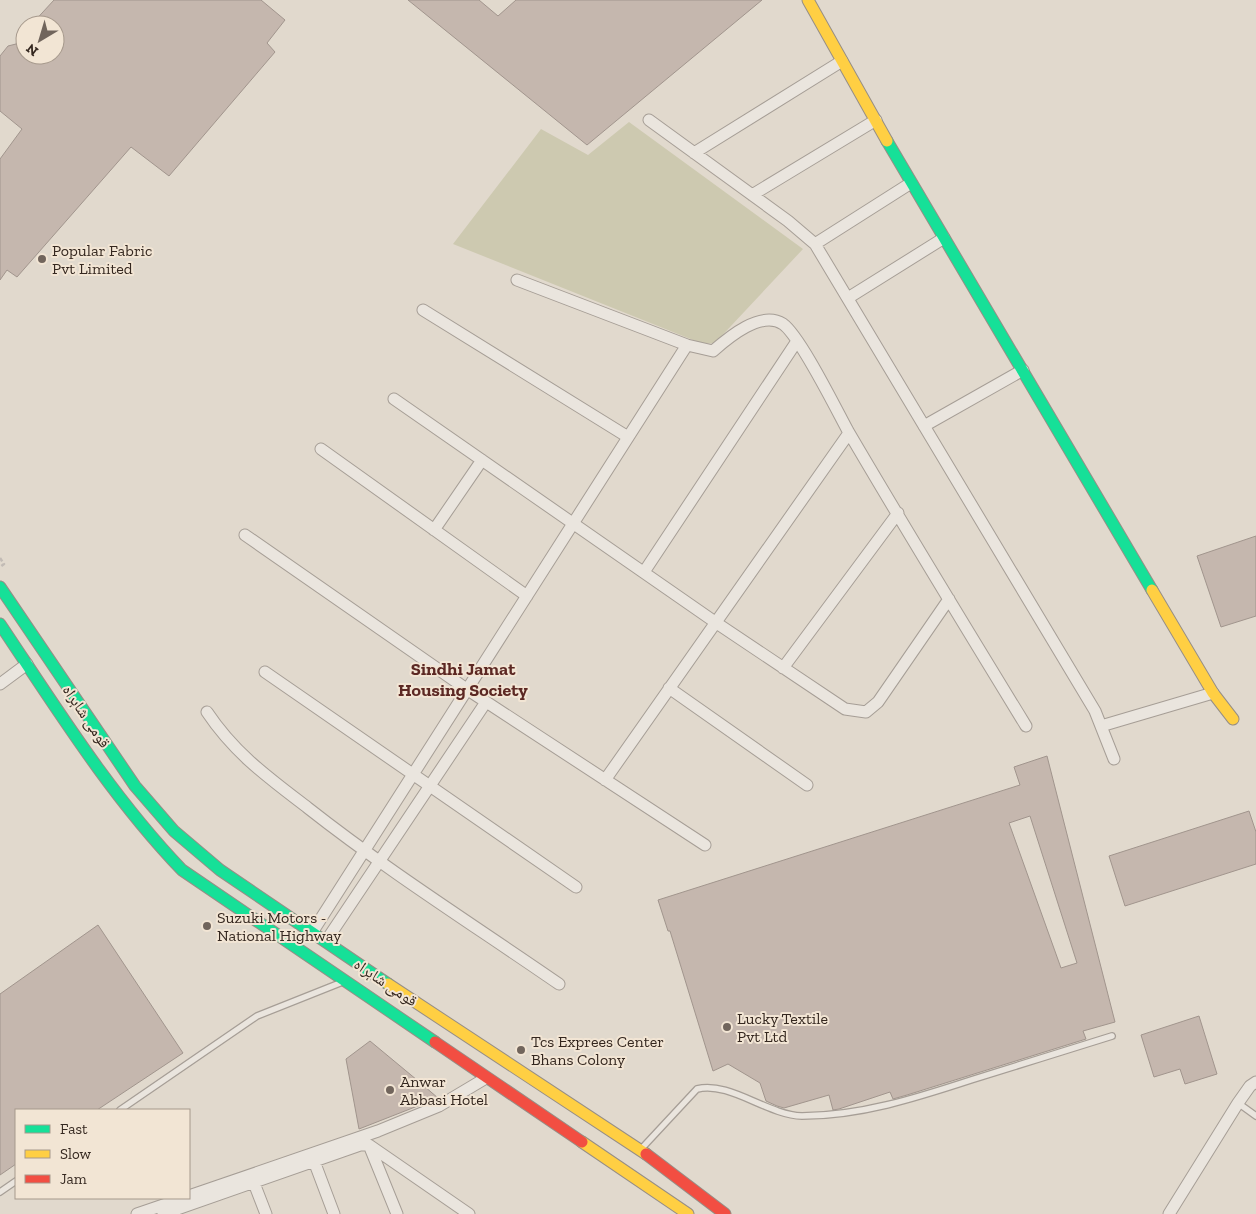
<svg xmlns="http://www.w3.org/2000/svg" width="1256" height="1214" viewBox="0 0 1256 1214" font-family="'Zilla Slab','Noto Naskh Arabic',serif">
<rect width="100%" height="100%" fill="#e1d9cd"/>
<!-- cemetery -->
<path fill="#cdc9b0" d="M 629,122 L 803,249 L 715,343 L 703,344 L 453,244 L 541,129 L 588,155 Z"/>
<!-- building -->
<path fill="#c5b7ae" stroke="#a1958d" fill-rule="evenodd" d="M 54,0 L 261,0 L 285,20 L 267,43 L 275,52 L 169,176 L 131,147 L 17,277 L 7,270 L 0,280 L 0,159 L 22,129 L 0,111 L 0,56 L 8,46 L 16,44 L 25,33 L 25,55 L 55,55 L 55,25 L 31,25 Z
M 408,0 L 479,0 L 498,16 L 516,0 L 762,0 L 587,145 Z
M 1256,536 L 1256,616 L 1221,627 L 1197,556 Z
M 1047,756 L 1115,1022 L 1083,1031 L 1086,1039 L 907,1095 L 893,1099 L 890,1092 L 839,1109 L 833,1110 L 829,1095 L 784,1108 L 777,1106 L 766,1101 L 760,1083 L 728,1064 L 713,1071 L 670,931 L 668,931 L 658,900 L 1020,785 L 1014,767 ZM 1030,816 L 1077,963 L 1061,968 L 1009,823 Z
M 1249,811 L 1256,832 L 1256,864 L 1125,906 L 1109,856 Z
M 98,925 L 183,1053 L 97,1110 L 16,1110 L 16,1164 L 0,1175 L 0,994 Z
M 1199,1016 L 1217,1074 L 1185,1084 L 1180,1069 L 1154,1077 L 1141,1035 Z
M 370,1041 L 417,1080 L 438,1098 L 359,1129 L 346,1059 Z"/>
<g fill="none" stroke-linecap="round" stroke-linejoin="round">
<defs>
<path id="lane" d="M 1238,1103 L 1256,1116
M 120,1110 L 257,1016 L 340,983
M 643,1147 L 697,1089 C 730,1081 767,1115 802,1116 C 860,1116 916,1098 971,1080 C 1018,1065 1065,1051 1112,1036
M 0,1192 L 16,1181"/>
<path id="street" d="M 649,120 L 788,221 L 815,244 L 1095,711 L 1114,759
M 694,153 L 842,61
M 752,195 L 876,120
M 815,244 L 911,183
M 517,280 L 687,345 L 713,351 C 729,337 761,310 783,324 C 800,336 836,409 848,431 C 906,530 966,628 1026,726
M 848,298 L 944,238
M 423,310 L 628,437
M 394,399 L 715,622 L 845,709 L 866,712 L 878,702 L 949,599
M 924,426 L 1023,370
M 321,449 L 527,596
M 434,530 L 482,460
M 245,535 L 468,690 L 705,845
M 644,572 L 797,341
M 783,668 L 898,513
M 265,672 L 576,887
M 0,684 L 27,664
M 669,688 L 807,785
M 207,712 C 235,754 269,778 308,808 C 388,871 475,926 559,984
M 1101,726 L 1213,693
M 605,780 L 849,433
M 313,931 L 687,345
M 326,941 L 486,702
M 369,1145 L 397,1214
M 314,1161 L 334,1214
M 254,1183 L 266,1214
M 189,1196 L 378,1131 L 439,1106 L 486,1078
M 137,1214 L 184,1198
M 163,1214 L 360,1145 L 369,1145 L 469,1214
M 1169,1214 L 1238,1103 L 1250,1086 L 1256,1082"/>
<path id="fast" d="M 887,141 L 1152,590
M 0,587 L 135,786 L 174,831 L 220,870 L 388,984
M 0,624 C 57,709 111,796 182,870 L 435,1042"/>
<path id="slow" d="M 808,0 L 887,141
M 1152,590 L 1213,693 L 1233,719
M 388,984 L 646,1154
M 582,1142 L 688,1214"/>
<path id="jam" d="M 435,1042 L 582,1142
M 646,1154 L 725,1214"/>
</defs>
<!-- lane casing -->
<use href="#lane" stroke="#a69e96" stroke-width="8"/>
<!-- street casing -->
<use href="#street" stroke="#a69e96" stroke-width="13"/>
<!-- fast casing -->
<use href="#fast" stroke="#968e86" stroke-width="13"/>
<!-- slow casing -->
<use href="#slow" stroke="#968e86" stroke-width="13"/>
<!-- jam casing -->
<use href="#jam" stroke="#968e86" stroke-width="13"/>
<!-- path -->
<path stroke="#c2bbb5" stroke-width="2.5" stroke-dasharray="4 2.5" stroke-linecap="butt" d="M 0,558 L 4,564 L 0,567"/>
<!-- lane -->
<use href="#lane" stroke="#eae5de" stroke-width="5.5"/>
<!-- street -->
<use href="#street" stroke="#eae5de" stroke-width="11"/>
<!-- fast -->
<use href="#fast" stroke="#16e098" stroke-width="11"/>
<!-- slow -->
<use href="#slow" stroke="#ffcf43" stroke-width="11"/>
<!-- jam -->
<use href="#jam" stroke="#f24e42" stroke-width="11"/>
</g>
<!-- markers -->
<g fill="#71655c" stroke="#f2e5d4" stroke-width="2">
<circle cx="42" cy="259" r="5"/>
<circle cx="207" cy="926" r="5"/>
<circle cx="727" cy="1027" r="5"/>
<circle cx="521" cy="1050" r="5"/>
<circle cx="390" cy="1090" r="5"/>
</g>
<g text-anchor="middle" stroke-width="4" stroke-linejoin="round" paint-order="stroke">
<!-- poi labels -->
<g font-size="16" fill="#34271f" stroke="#f2e5d4" text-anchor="start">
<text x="52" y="256">Popular Fabric<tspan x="52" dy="18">Pvt Limited</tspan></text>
<text x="217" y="923">Suzuki Motors -<tspan x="217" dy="18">National Highway</tspan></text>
<text x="737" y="1024">Lucky Textile<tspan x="737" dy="18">Pvt Ltd</tspan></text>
<text x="531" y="1047">Tcs Exprees Center<tspan x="531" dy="18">Bhans Colony</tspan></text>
<text x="400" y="1087">Anwar<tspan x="400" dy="18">Abbasi Hotel</tspan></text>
</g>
<!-- street labels -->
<g font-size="16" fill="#34271f" stroke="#f2e5d4">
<text transform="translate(87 716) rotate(56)" y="6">قومی شاہراہ</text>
<text transform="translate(386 982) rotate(34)" y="6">قومی شاہراہ</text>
</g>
<!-- neighbourhood labels -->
<g font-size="18" font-weight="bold" fill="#5c2823" stroke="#f2e5d4">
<text x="463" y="675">Sindhi Jamat<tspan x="463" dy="21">Housing Society</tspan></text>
</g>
</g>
<!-- legend -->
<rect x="15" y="1109" width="175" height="90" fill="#f2e5d4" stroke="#a6998c"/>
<rect x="25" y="1125" width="25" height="8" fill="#16e098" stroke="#a6998c"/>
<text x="60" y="1134" font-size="15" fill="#34271f">Fast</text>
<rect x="25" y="1150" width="25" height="8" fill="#ffcf43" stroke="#a6998c"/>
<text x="60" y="1159" font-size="15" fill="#34271f">Slow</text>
<rect x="25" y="1175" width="25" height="8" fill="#f24e42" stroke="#a6998c"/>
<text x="60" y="1184" font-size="15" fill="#34271f">Jam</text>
<!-- north arrow -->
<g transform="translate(40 40) rotate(218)"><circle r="24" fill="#f2e5d4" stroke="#a6998c"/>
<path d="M0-4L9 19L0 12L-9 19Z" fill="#71655c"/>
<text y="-8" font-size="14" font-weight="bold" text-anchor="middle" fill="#34271f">N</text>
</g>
</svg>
